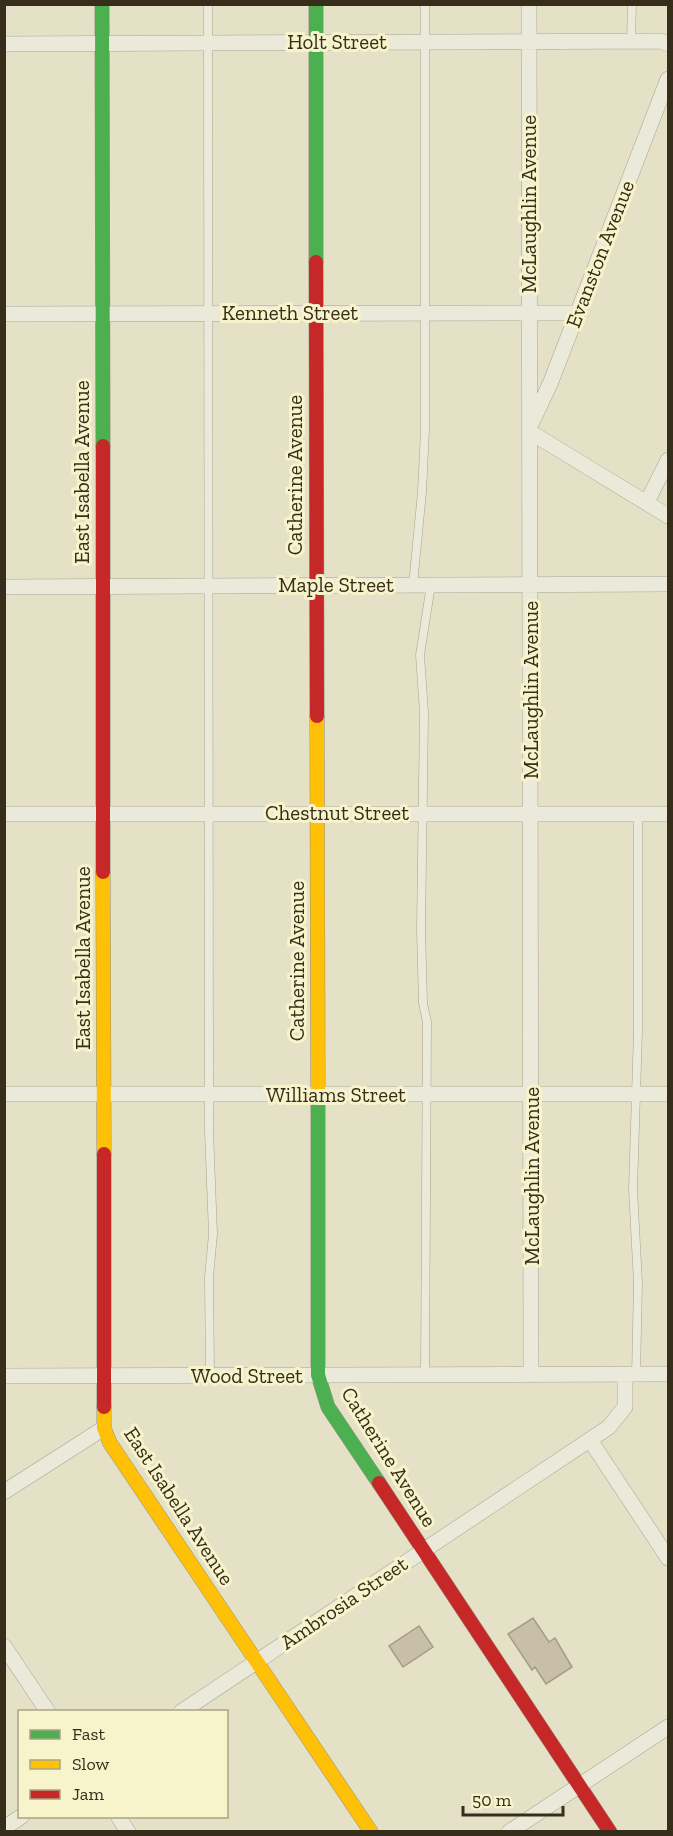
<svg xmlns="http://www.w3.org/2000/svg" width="673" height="1836" viewBox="0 0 673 1836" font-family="'Zilla Slab',serif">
<rect width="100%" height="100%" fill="#e4e1c7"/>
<!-- building -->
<path fill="#c8bfa8" stroke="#a49c87" stroke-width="1.5" d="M 533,1618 L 549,1642 L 555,1638 L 572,1667 L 546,1684 L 535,1667 L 532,1670 L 508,1634 Z
M 419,1626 L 433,1647 L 403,1667 L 389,1646 Z"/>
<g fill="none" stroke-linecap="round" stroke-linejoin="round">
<defs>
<path id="lane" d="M 208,4 L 209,1131 L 213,1234 L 209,1277 L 210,1376
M 631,41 L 632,4
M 413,585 L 422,492 L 425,430 L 425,4
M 425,1375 L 427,1022 L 423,1003 L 421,930 L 424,713 L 420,655 L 431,585
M 636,1375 L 638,1283 L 633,1189 L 638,1031 L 638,814"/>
<path id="street" d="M 529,4 L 531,1375
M 4,44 L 661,41 L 668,44
M 4,314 L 576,313
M 532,422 L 550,384 L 668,79
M 530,432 L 668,516
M 647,502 L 668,460
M 4,587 L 668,584
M 4,814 L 668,814
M 4,1094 L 668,1094
M 4,1376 L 668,1374
M 590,1440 L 668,1558
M 4,1492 L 104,1428
M 4,1646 L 48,1712
M 181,1712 L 609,1427 L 625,1407 L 625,1375
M 118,1816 L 128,1832
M 4,1828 L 22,1816
M 509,1832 L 668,1727"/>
<path id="fast" d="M 102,4 L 103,446
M 316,4 L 316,262
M 318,1096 L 318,1375 L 328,1407 L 379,1483"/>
<path id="slow" d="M 317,716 L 318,1096
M 103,872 L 104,1154
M 104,1407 L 104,1428 L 110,1443 L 371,1832"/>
<path id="jam" d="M 316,262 L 317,716
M 103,446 L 103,872
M 104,1154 L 104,1407
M 379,1483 L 610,1832"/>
</defs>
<!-- lane casing -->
<use href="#lane" stroke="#a8a491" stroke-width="9"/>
<!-- street casing -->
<use href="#street" stroke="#a8a491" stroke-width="16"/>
<!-- fast casing -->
<use href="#fast" stroke="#989381" stroke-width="15"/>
<!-- slow casing -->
<use href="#slow" stroke="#989381" stroke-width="15"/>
<!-- jam casing -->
<use href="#jam" stroke="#989381" stroke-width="15"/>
<!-- lane -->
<use href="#lane" stroke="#ebeada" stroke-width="8"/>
<!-- street -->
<use href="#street" stroke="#ebeada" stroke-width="15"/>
<!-- fast -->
<use href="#fast" stroke="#4caf50" stroke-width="14"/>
<!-- slow -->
<use href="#slow" stroke="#ffc107" stroke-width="14"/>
<!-- jam -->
<use href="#jam" stroke="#c62828" stroke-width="14"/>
</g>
<g text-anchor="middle" stroke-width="6" stroke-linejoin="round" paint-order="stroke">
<!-- street labels -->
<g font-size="21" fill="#362d1a" stroke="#f7f3cb">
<text x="337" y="49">Holt Street</text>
<text transform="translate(529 204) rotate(-90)" y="7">McLaughlin Avenue</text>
<text transform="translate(600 254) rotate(-69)" y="7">Evanston Avenue</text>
<text x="290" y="320">Kenneth Street</text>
<text transform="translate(82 472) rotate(-90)" y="7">East Isabella Avenue</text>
<text transform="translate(295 475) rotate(-90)" y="7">Catherine Avenue</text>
<text x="336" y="592">Maple Street</text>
<text transform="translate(531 690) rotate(-90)" y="7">McLaughlin Avenue</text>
<text x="337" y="820">Chestnut Street</text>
<text transform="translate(83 958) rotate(-90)" y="7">East Isabella Avenue</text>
<text transform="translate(297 961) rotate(-90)" y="7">Catherine Avenue</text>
<text x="336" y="1102">Williams Street</text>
<text transform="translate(532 1176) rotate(-90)" y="7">McLaughlin Avenue</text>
<text x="247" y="1383">Wood Street</text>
<text transform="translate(389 1457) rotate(58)" y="7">Catherine Avenue</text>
<text transform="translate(179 1506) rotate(57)" y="7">East Isabella Avenue</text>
<text transform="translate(344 1603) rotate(-34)" y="7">Ambrosia Street</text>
</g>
</g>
<!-- border -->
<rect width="673" height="1836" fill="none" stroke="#362d1a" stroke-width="12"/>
<!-- legend -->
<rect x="18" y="1710" width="210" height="108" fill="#f7f3cb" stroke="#aaa484" stroke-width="1.5"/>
<rect x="30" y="1730" width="30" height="9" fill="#4caf50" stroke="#aaa484" stroke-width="1.5"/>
<text x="72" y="1740" font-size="18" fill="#362d1a">Fast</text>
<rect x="30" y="1760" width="30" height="9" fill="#ffc107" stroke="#aaa484" stroke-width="1.5"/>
<text x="72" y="1770" font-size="18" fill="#362d1a">Slow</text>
<rect x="30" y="1790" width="30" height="9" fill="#c62828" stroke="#aaa484" stroke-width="1.5"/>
<text x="72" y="1800" font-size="18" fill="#362d1a">Jam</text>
<!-- scale -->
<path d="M463 1806v9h100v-9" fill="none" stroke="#362d1a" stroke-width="3"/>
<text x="472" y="1806" font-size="18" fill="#362d1a" stroke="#f7f3cb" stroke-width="4.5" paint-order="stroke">50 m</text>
</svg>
